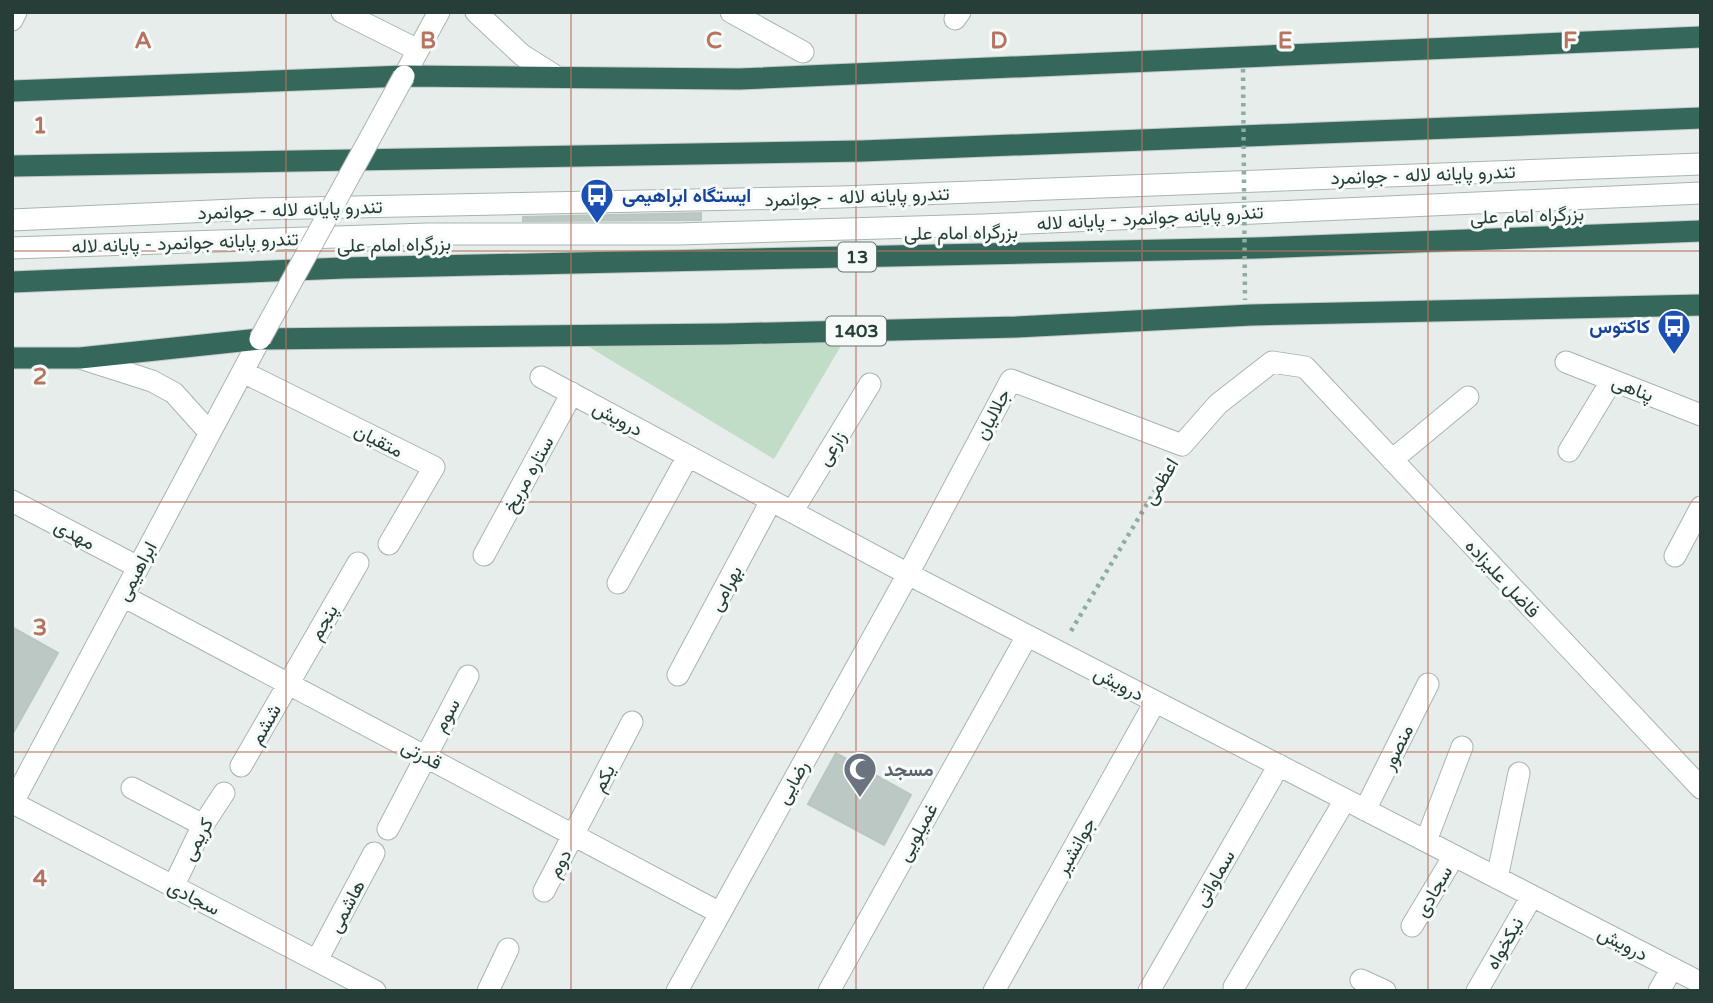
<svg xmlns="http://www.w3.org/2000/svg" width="1713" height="1003" viewBox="0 0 1713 1003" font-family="'Varela Round',Vazirmatn,sans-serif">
<rect width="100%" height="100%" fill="#e6edea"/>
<!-- green -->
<path fill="#c1dcc7" d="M 848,334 L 774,459 L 576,339 Z"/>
<!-- building -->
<path fill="#bbc8c3" stroke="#b9c7c0" stroke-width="2" d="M 701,213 L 701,220 L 523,221 L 523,217 Z
M 12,627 L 58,653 L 12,735 Z
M 836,753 L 911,795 L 884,845 L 808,804 Z"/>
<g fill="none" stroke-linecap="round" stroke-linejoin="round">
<defs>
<path id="minor" d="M 342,12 L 418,50
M 476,12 L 522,55 L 557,77
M 731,12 L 803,52
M 955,19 L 960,12
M 12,20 L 16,12
M 404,76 L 439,12
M 12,220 L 258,209 L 841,197 L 1701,164
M 12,248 L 427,234 L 678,234 L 983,225 L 1701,193
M 80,358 L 152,381 L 174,393 L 210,433
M 1566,362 L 1701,415
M 245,373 L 434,467 L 389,544
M 541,377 L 908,574 L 1701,983
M 1569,451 L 1612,380
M 1392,460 L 1468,397
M 12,501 L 138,567
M 792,512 L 870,384
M 484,555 L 572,393
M 1675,556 L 1701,507
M 618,583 L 688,456
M 123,596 L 720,913
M 678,675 L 771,501
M 241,766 L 358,563
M 132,788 L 203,825
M 13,803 L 375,991
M 12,804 L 260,339
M 1365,810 L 1428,684
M 388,829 L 468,676
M 1426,841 L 1462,747
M 1497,878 L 1519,773
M 173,887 L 203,825 L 224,793
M 544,891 L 632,722
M 1412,926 L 1454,856
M 317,960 L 374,853
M 1361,980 L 1385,991
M 1234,987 L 1345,800
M 488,991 L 508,949
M 677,991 L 908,574 L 1011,380 L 1182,445 L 1218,404 L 1272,362 L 1305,367 L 1701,788
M 829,991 L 1027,636
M 994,991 L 1155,702
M 1149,991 L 1279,765
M 1477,991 L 1532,896
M 1659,991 L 1672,968"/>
<path id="highway" d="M 12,91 L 404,76 L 739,79 L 1701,37
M 12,166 L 862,151 L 1701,118
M 12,282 L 343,268 L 1256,248 L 1701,231
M 12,358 L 80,358 L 260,339 L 726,334 L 1016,327 L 1251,315 L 1701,305"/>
</defs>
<!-- minor casing -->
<use href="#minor" stroke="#a9b5b1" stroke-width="23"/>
<!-- highway casing -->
<use href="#highway" stroke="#c2c9c7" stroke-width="23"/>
<!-- path -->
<path stroke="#8aaea1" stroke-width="4.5" stroke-dasharray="3.5 5" stroke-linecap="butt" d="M 1071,631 L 1169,467"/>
<!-- minor -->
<use href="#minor" stroke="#fff" stroke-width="21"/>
<!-- highway -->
<use href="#highway" stroke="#35685b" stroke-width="21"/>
<defs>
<path id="minor-bridge" d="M 260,339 L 404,76"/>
</defs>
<!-- minor-bridge casing -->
<use href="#minor-bridge" stroke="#a9b5b1" stroke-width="23" stroke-linecap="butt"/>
<!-- path-bridge -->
<path stroke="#8aaea1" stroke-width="4.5" stroke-dasharray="3.5 5" stroke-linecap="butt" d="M 1243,69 L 1245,300"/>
<!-- minor-bridge -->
<use href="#minor-bridge" stroke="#fff" stroke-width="21"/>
</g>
<!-- grid -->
<path fill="none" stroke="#b57360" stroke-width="2" stroke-opacity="0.55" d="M 286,12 L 286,991M 571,12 L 571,991M 856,12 L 856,991M 1142,12 L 1142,991M 1428,12 L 1428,991M 12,251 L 1701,251M 12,502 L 1701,502M 12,752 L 1701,752"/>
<!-- icons -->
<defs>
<symbol id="bus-pin" viewBox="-11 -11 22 30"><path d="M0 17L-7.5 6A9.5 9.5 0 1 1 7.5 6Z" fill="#1a4fb4" stroke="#f6faf8"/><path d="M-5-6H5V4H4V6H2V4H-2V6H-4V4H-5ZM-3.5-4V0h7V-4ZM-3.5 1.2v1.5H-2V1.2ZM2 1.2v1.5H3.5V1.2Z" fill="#fff"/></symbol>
<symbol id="mosque-pin" viewBox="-11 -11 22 30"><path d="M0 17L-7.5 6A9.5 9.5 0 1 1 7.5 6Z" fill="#6b7280" stroke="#f6faf8"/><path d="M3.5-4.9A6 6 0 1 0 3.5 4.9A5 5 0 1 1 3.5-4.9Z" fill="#fff"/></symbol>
</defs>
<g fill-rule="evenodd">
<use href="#bus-pin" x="578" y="176" width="38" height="52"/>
<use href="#bus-pin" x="1655" y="307" width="38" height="52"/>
<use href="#mosque-pin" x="841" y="750" width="38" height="52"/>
</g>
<g text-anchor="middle" stroke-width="6" stroke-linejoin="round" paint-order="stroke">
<!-- shield labels -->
<g fill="#f6faf8" stroke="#647671" stroke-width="2">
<rect x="838" y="242.5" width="38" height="29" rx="5"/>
<rect x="826" y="316.5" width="60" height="29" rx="5"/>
</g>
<g font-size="18" font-weight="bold" fill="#263e37">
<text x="857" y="263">13</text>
<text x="856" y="337">1403</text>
</g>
<!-- street labels -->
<g font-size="19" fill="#263e37" stroke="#f6faf8">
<text transform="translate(1423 174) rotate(-2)" y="7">تندرو پایانه لاله - جوانمرد</text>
<text transform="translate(857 196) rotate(-2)" y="7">تندرو پایانه لاله - جوانمرد</text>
<text transform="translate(290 209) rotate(-2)" y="7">تندرو پایانه لاله - جوانمرد</text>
<text transform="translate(1527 215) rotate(-2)" y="7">بزرگراه امام علی</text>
<text transform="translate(1150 217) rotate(-3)" y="7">تندرو پایانه جوانمرد - پایانه لاله</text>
<text transform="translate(961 232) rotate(-1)" y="7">بزرگراه امام علی</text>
<text transform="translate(185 242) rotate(-2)" y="7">تندرو پایانه جوانمرد - پایانه لاله</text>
<text transform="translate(394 244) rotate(-1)" y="7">بزرگراه امام علی</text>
<text transform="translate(1633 388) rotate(21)" y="7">پناهی</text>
<text transform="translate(992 414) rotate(-62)" y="7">جلالیان</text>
<text transform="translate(618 418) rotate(28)" y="7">درویش</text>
<text transform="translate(379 440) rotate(27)" y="7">متقیان</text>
<text transform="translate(831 448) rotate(-58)" y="7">زارعی</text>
<text transform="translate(528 474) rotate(-61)" y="7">ستاره مریخ</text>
<text transform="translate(1160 481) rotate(-59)" y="7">اعظمی</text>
<text transform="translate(75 534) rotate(28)" y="7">مهدی</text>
<text transform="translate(136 571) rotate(-62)" y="7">ابراهیمی</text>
<text transform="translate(1503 578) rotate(47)" y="7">فاضل علیزاده</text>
<text transform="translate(725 588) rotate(-62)" y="7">بهرامی</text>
<text transform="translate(323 622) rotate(-60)" y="7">پنجم</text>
<text transform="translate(1119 683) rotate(27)" y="7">درویش</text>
<text transform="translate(446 715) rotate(-61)" y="7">سوم</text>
<text transform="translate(265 724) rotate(-60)" y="7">ششم</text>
<text transform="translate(1397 747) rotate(-64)" y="7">منصور</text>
<text transform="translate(422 754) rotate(28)" y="7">قدرتی</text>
<text transform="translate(603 778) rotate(-63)" y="7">یکم</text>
<text transform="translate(792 782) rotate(-61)" y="7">رضایی</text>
<text transform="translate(917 832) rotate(-61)" y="7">غمیلویی</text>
<text transform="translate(197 839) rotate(-62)" y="7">کریمی</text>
<text transform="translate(1075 846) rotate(-61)" y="7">جوانشیر</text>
<text transform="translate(559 863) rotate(-61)" y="7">دوم</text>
<text transform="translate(1214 878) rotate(-60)" y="7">سماواتی</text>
<text transform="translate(1433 891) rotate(-60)" y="7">سجادی</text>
<text transform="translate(194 897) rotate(27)" y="7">سجادی</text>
<text transform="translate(346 906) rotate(-62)" y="7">هاشمی</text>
<text transform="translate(1504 943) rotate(-60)" y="7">نیکخواه</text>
<text transform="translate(1623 943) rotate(27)" y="7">درویش</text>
</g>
<!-- transit labels -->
<g font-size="19" font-weight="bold" fill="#164399" stroke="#f6faf8" text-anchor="start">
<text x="622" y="202">ایستگاه ابراهیمی</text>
<text x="1650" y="333" text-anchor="end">کاکتوس</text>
</g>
<!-- worship labels -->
<g font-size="19" font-weight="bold" fill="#5b616d" stroke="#f6faf8" text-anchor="start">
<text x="884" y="776">مسجد</text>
</g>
</g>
<g font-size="23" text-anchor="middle" font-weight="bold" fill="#b57360" stroke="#f6faf8" stroke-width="6" stroke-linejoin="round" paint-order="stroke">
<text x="143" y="48">A</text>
<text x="428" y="48">B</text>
<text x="714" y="48">C</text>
<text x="999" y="48">D</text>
<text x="1285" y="48">E</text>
<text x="1570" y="48">F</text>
<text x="40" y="133">1</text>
<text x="40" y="384">2</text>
<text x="40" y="635">3</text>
<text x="40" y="886">4</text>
</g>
<!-- border -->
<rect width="1713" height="1003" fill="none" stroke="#263e37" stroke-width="28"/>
</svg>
